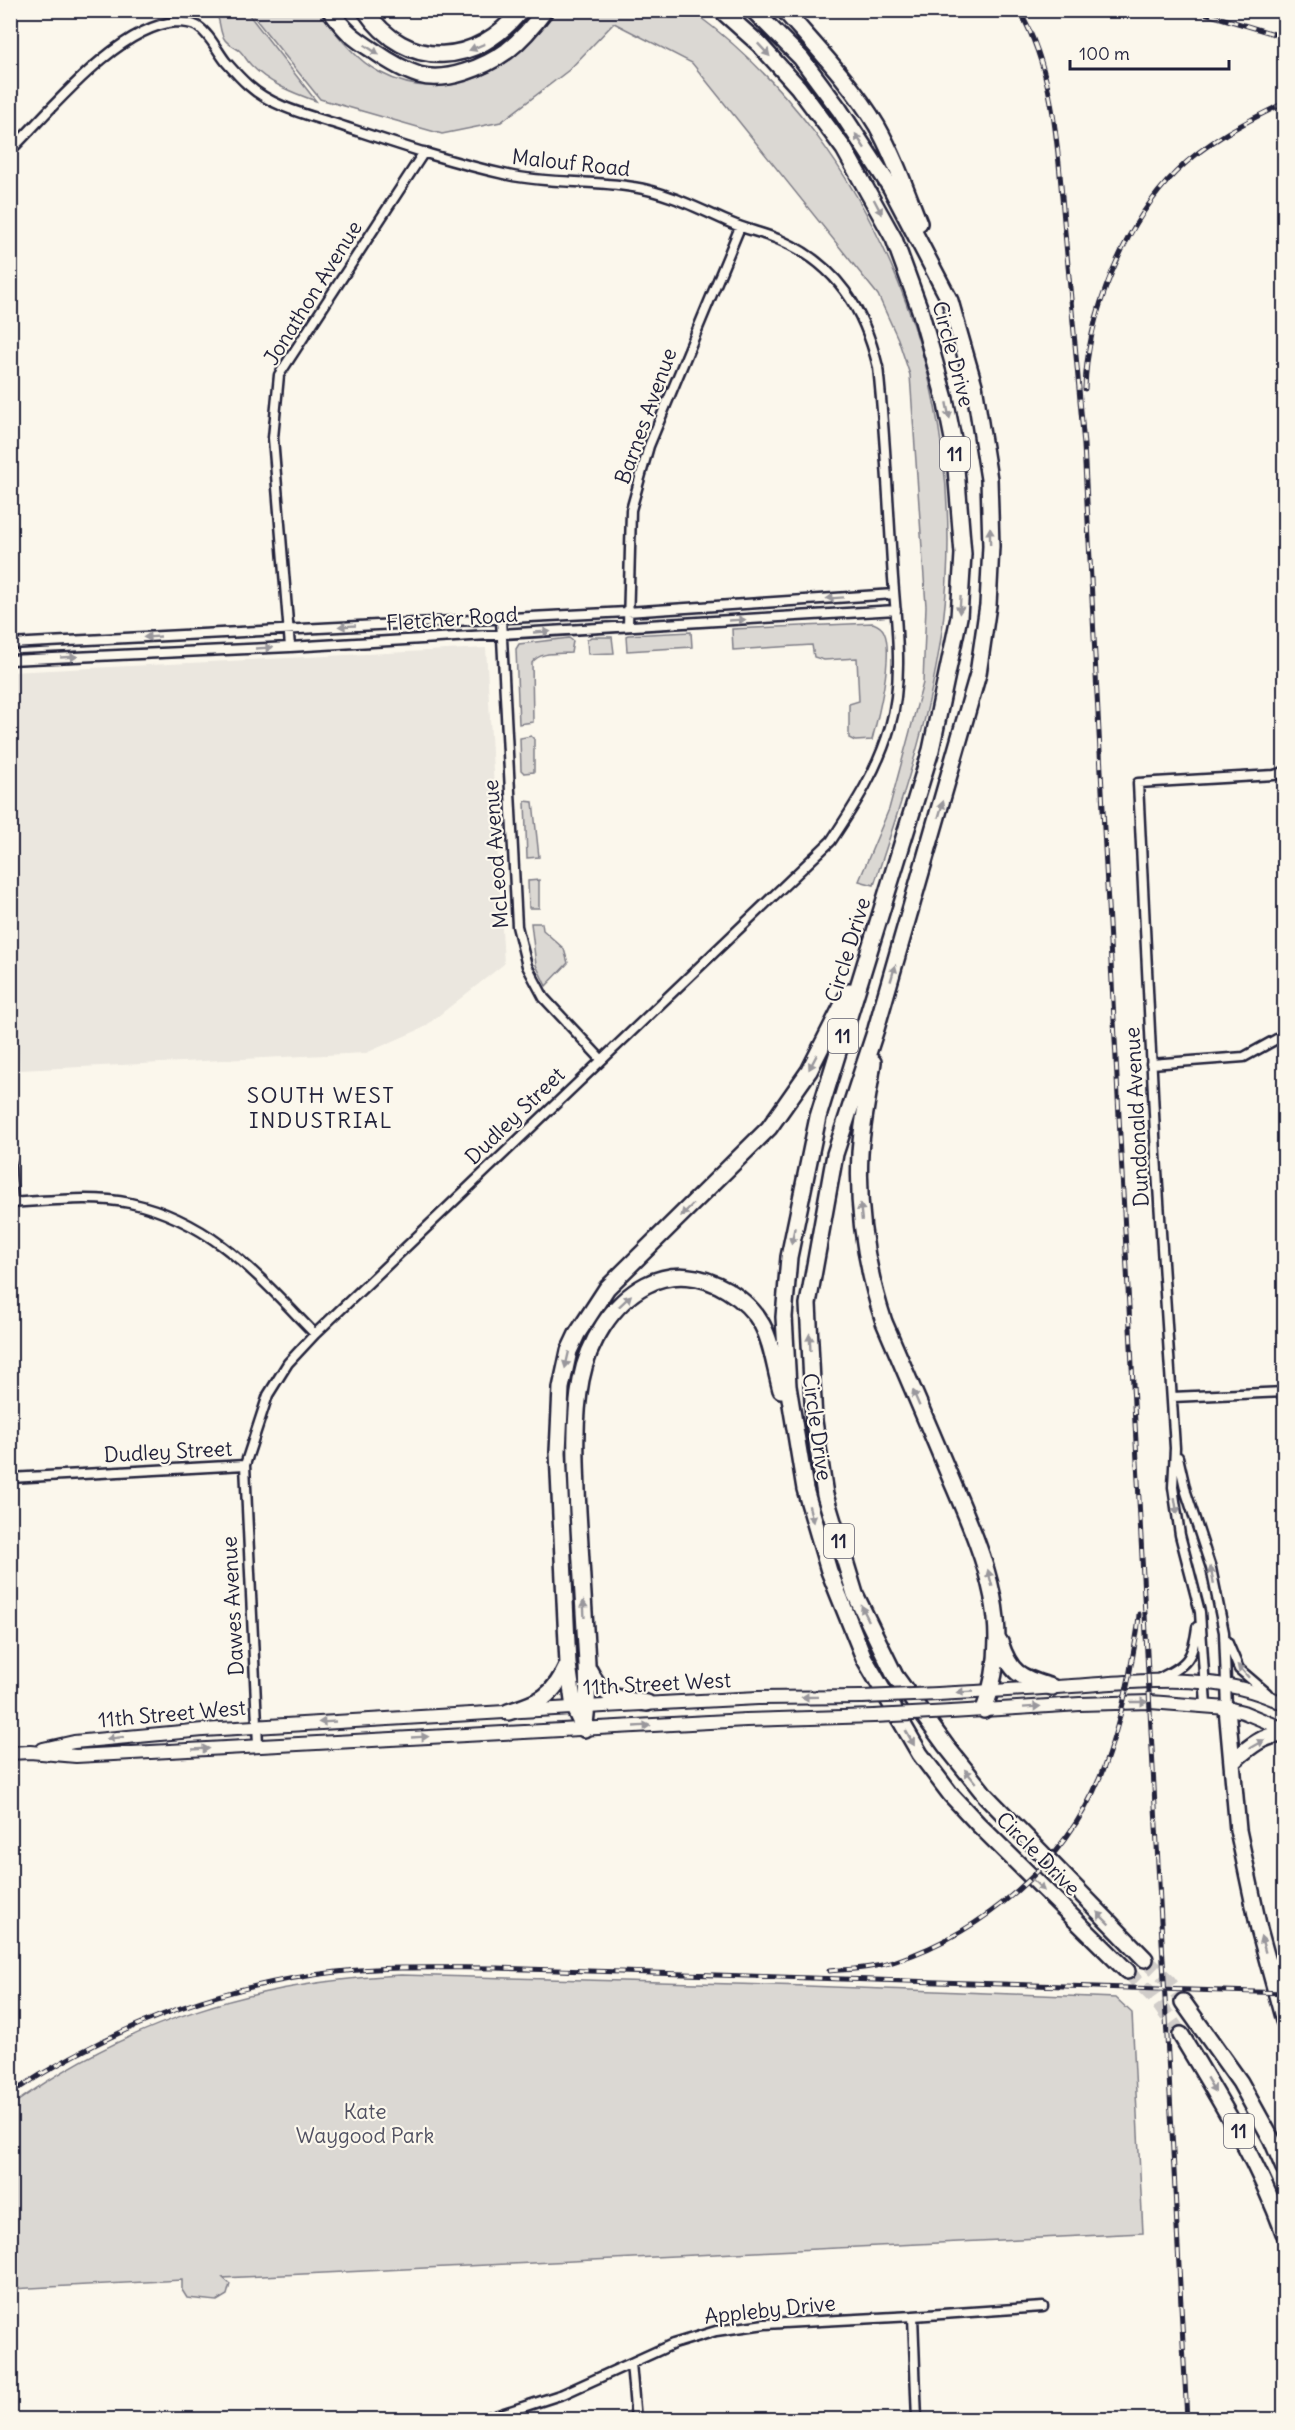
<svg xmlns="http://www.w3.org/2000/svg" width="1295" height="2430" viewBox="0 0 1295 2430" font-family="Delius,sans-serif">
<rect width="100%" height="100%" fill="#fbf7ec"/>
<filter id="ink" filterUnits="userSpaceOnUse"><feTurbulence type="fractalNoise" baseFrequency=".0167" numOctaves="2"/><feDisplacementMap in="SourceGraphic" scale="12" xChannelSelector="R" yChannelSelector="G"/><feConvolveMatrix kernelMatrix="1 2 1 2 8 2 1 2 1" color-interpolation-filters="sRGB"/></filter>
<g filter="url(#ink)">
<!-- built -->
<path fill="#ebe7df" d="M 486,648 L 504,964 L 423,1028 L 366,1053 L 20,1070 L 10,888 L 11,672 Z"/>
<!-- green -->
<path fill="#dbd8d3" stroke="#7e7d87" stroke-width="1.5" d="M 214,11 L 246,11 L 316,101 C 293,93 268,83 251,65 C 247,61 244,55 240,51 C 235,47 229,45 225,40 C 218,31 222,19 214,11 Z
M 249,11 L 319,11 C 336,33 354,59 379,72 C 450,110 515,67 556,11 L 692,11 C 880,149 971,394 943,623 C 932,713 902,800 874,885 L 859,881 L 889,809 L 923,683 L 926,606 L 910,375 L 898,339 L 878,295 L 692,63 L 614,23 L 569,70 L 501,122 L 442,134 L 320,99 Z
M 873,623 C 878,625 882,627 884,632 C 894,653 878,717 872,740 L 855,741 L 849,738 L 849,704 L 859,701 L 857,658 L 824,660 L 814,657 L 812,645 L 733,650 L 732,629 Z
M 691,632 L 692,647 L 627,651 L 626,636 L 628,635 Z
M 591,637 L 612,637 L 614,653 L 588,654 L 587,640 Z
M 569,638 L 573,641 L 571,653 C 558,654 540,651 532,663 L 533,722 L 519,724 L 516,649 L 519,644 Z
M 531,736 L 534,739 L 534,772 L 524,773 L 521,770 L 520,738 Z
M 525,801 L 533,802 L 539,857 L 527,858 Z
M 539,880 L 539,908 L 529,908 L 528,881 Z
M 531,923 L 542,923 L 543,930 L 564,949 L 568,963 L 546,986 L 536,965 Z
M 401,1975 L 807,1986 L 1116,1998 L 1132,2013 L 1143,2233 L 223,2278 L 230,2284 L 227,2295 L 217,2301 L 187,2298 L 182,2290 L 182,2280 L 11,2289 L 11,2106 C 129,2020 257,1982 401,1975 Z"/>
<g fill="none" stroke-linecap="round" stroke-linejoin="round">
<!-- highway-tunnel -->
<path stroke="#d0ccc9" stroke-width="15" stroke-dasharray="15 8" stroke-linecap="butt" d="M 1145,1959 L 1169,1982 L 1183,2002
M 1127,1971 L 1154,1997 L 1181,2035"/>
<defs>
<path id="street" d="M 10,151 C 50,111 118,26 176,22 C 183,22 191,23 197,26 C 210,34 217,51 226,62 C 233,70 240,78 248,85 C 271,106 304,114 333,123 C 391,142 449,162 508,175 C 549,184 592,180 633,187 C 667,192 699,209 731,223 C 747,230 764,233 780,240 C 837,265 864,309 878,367 C 885,432 888,498 892,563 C 895,616 905,675 890,727 C 878,769 855,805 831,841 L 315,1334 L 288,1363 L 268,1395 L 245,1465 L 258,1745
M 501,619 L 517,926 L 527,966 L 544,998 L 601,1059
M 628,626 L 631,510 L 649,446 L 740,227
M 10,644 L 627,612 L 894,594
M 290,647 L 273,438 L 279,375 L 424,152
M 10,660 L 290,647 L 896,610
M 1151,1064 L 1244,1057 L 1284,1035
M 10,1162 L 13,1203
M 10,1203 C 49,1201 92,1195 130,1203 C 213,1221 259,1277 315,1334
M 1172,1397 L 1284,1392
M 1178,1457 L 1186,1492 L 1211,1568 L 1224,1632 L 1227,1708
M 10,1478 L 245,1465
M 1227,1641 L 1239,1669 L 1267,1693
M 1158,1679 C 1187,1665 1193,1659 1197,1627
M 1206,1705 L 1200,1612 L 1180,1535 L 1173,1487 L 1175,1448 L 1156,1155 L 1138,783 L 1274,775 L 1284,772
M 913,2316 L 1043,2307
M 631,2363 L 636,2420
M 472,2420 L 495,2416 L 563,2394 L 673,2344 L 716,2331 L 765,2324 L 913,2316 L 917,2420"/>
<path id="secondary" d="M 938,1694 C 983,1692 1027,1689 1072,1686 C 1142,1681 1219,1671 1284,1704
M 951,1712 L 1080,1704 L 1150,1702 L 1227,1708 L 1243,1712 L 1284,1729
M 43,1749 L 74,1742 L 203,1730 L 604,1706 L 758,1698 L 862,1697
M 10,1753 L 30,1752 L 76,1756 L 746,1720 L 874,1716"/>
<path id="highway" d="M 330,10 C 345,31 352,37 374,51 C 387,60 403,70 419,75 C 446,83 485,67 507,51 C 521,40 534,25 545,10
M 365,10 C 407,72 477,66 521,10
M 721,10 L 759,44 L 798,87 L 844,149 L 894,239 L 920,310 L 945,399 L 954,444 L 963,554 L 959,617 L 931,750 L 818,1117 L 789,1257 L 784,1317 L 788,1386 L 805,1489 L 829,1571 L 864,1658 L 920,1754 L 951,1795 L 978,1824 L 1127,1971
M 753,10 L 801,58 L 839,109 L 891,188 L 950,301 L 974,385 L 989,479 L 991,546 L 988,605 L 978,674 L 876,1029 L 835,1154 L 808,1304 L 814,1421 L 825,1495 L 855,1594 L 895,1676 L 946,1746 L 986,1796 L 1145,1959
M 784,10 C 816,47 852,84 877,126 C 894,156 906,190 919,223
M 873,1062 C 869,1092 862,1123 860,1153 C 857,1211 866,1267 884,1322 C 904,1369 925,1417 945,1465 C 979,1547 1018,1620 984,1710
M 1000,1642 C 1011,1675 1020,1677 1052,1687
M 589,1670 C 604,1700 617,1698 647,1703
M 1227,1708 L 1238,1830 L 1259,1929 L 1284,2021
M 508,1712 C 541,1702 553,1697 568,1664
M 584,1729 L 574,1708 L 568,1664 L 558,1452 L 561,1388 L 569,1351 L 577,1334 L 607,1288 L 769,1128 L 809,1071 L 849,992
M 584,1729 C 590,1696 587,1663 585,1629 C 583,1590 580,1551 578,1511 C 576,1468 573,1423 581,1380 C 588,1343 612,1303 646,1285 C 673,1271 702,1275 727,1290 C 771,1317 769,1345 781,1390
M 1232,1762 C 1247,1749 1264,1733 1284,1735
M 1183,2002 L 1240,2082 L 1272,2140 L 1284,2168
M 1181,2035 C 1220,2100 1258,2161 1284,2233"/>
</defs>
<!-- street casing -->
<use href="#street" stroke="#22223b" stroke-width="13"/>
<!-- secondary casing -->
<use href="#secondary" stroke="#22223b" stroke-width="16"/>
<!-- highway casing -->
<use href="#highway" stroke="#22223b" stroke-width="20"/>
<!-- street -->
<use href="#street" stroke="#fbf7ec" stroke-width="8"/>
<!-- secondary -->
<use href="#secondary" stroke="#fbf7ec" stroke-width="12"/>
<!-- highway -->
<use href="#highway" stroke="#fbf7ec" stroke-width="15"/>
<defs>
<path id="rail" d="M 1019,10 C 1057,76 1058,158 1065,232 C 1071,303 1078,374 1084,445 L 1187,2420
M 1194,10 L 1284,37
M 1085,389 C 1087,316 1124,224 1176,172 C 1206,142 1247,121 1284,103
M 829,1971 C 851,1969 876,1968 896,1961 C 983,1932 1065,1863 1100,1777 C 1113,1745 1122,1711 1129,1677 C 1132,1656 1138,1635 1139,1614
M 10,2094 C 110,2028 219,1985 337,1972 C 390,1966 444,1968 497,1968 L 1284,1993"/>
</defs>
<!-- rail casing -->
<use href="#rail" stroke="#22223b" stroke-width="5"/>
<!-- rail -->
<use href="#rail" stroke="#fbf7ec" stroke-width="3" stroke-dasharray="9" stroke-linecap="butt"/>
<defs>
<path id="secondary-bridge" d="M 862,1697 L 938,1694
M 874,1716 L 951,1712"/>
</defs>
<!-- secondary-bridge casing -->
<use href="#secondary-bridge" stroke="#22223b" stroke-width="16" stroke-linecap="butt"/>
<!-- secondary-bridge -->
<use href="#secondary-bridge" stroke="#fbf7ec" stroke-width="12"/>
</g>
<!-- one-way arrows -->
<defs><path id="oneway-solid" d="M-6-.8H1V-3.2L6.5 0L1 3.2V.8H-6Z" transform="scale(1.5)"/></defs>
<g fill="#99979c">
<use href="#oneway-solid" transform="translate(477 47) rotate(157)"/>
<use href="#oneway-solid" transform="translate(372 50) rotate(34)"/>
<use href="#oneway-solid" transform="translate(764 50) rotate(47)"/>
<use href="#oneway-solid" transform="translate(860 141) rotate(-123)"/>
<use href="#oneway-solid" transform="translate(878 207) rotate(62)"/>
<use href="#oneway-solid" transform="translate(948 411) rotate(79)"/>
<use href="#oneway-solid" transform="translate(990 536) rotate(-91)"/>
<use href="#oneway-solid" transform="translate(835 598) rotate(176)"/>
<use href="#oneway-solid" transform="translate(960 605) rotate(94)"/>
<use href="#oneway-solid" transform="translate(737 620) rotate(-3)"/>
<use href="#oneway-solid" transform="translate(347 626) rotate(177)"/>
<use href="#oneway-solid" transform="translate(542 632) rotate(-3)"/>
<use href="#oneway-solid" transform="translate(152 637) rotate(177)"/>
<use href="#oneway-solid" transform="translate(264 648) rotate(-3)"/>
<use href="#oneway-solid" transform="translate(69 657) rotate(-3)"/>
<use href="#oneway-solid" transform="translate(941 809) rotate(-74)"/>
<use href="#oneway-solid" transform="translate(893 973) rotate(-74)"/>
<use href="#oneway-solid" transform="translate(813 1062) rotate(118)"/>
<use href="#oneway-solid" transform="translate(687 1210) rotate(135)"/>
<use href="#oneway-solid" transform="translate(861 1212) rotate(-96)"/>
<use href="#oneway-solid" transform="translate(793 1236) rotate(101)"/>
<use href="#oneway-solid" transform="translate(625 1301) rotate(-43)"/>
<use href="#oneway-solid" transform="translate(810 1342) rotate(-93)"/>
<use href="#oneway-solid" transform="translate(567 1360) rotate(103)"/>
<use href="#oneway-solid" transform="translate(916 1398) rotate(-113)"/>
<use href="#oneway-solid" transform="translate(1176 1506) rotate(81)"/>
<use href="#oneway-solid" transform="translate(811 1514) rotate(76)"/>
<use href="#oneway-solid" transform="translate(1212 1575) rotate(-102)"/>
<use href="#oneway-solid" transform="translate(990 1578) rotate(-105)"/>
<use href="#oneway-solid" transform="translate(584 1609) rotate(-93)"/>
<use href="#oneway-solid" transform="translate(865 1613) rotate(-116)"/>
<use href="#oneway-solid" transform="translate(1243 1671) rotate(-132)"/>
<use href="#oneway-solid" transform="translate(965 1692) rotate(177)"/>
<use href="#oneway-solid" transform="translate(810 1697) rotate(179)"/>
<use href="#oneway-solid" transform="translate(1139 1702)"/>
<use href="#oneway-solid" transform="translate(1032 1707) rotate(-4)"/>
<use href="#oneway-solid" transform="translate(327 1722) rotate(177)"/>
<use href="#oneway-solid" transform="translate(642 1726) rotate(-3)"/>
<use href="#oneway-solid" transform="translate(420 1737) rotate(-3)"/>
<use href="#oneway-solid" transform="translate(115 1738) rotate(174)"/>
<use href="#oneway-solid" transform="translate(910 1738) rotate(60)"/>
<use href="#oneway-solid" transform="translate(1257 1744) rotate(-30)"/>
<use href="#oneway-solid" transform="translate(201 1749) rotate(-3)"/>
<use href="#oneway-solid" transform="translate(970 1776) rotate(-129)"/>
<use href="#oneway-solid" transform="translate(1038 1885) rotate(44)"/>
<use href="#oneway-solid" transform="translate(1103 1918) rotate(-135)"/>
<use href="#oneway-solid" transform="translate(1263 1944) rotate(-106)"/>
<use href="#oneway-solid" transform="translate(1211 2085) rotate(59)"/>
</g>
</g>
<g text-anchor="middle" stroke-width="4.5" stroke-linejoin="round" paint-order="stroke">
<!-- shield labels -->
<g fill="#fbf7ec" stroke="#636270" stroke-width="1.5">
<rect x="940" y="437" width="30" height="34" rx="4.5"/>
<rect x="828" y="1019" width="30" height="34" rx="4.5"/>
<rect x="824" y="1524" width="30" height="34" rx="4.5"/>
<rect x="1224" y="2114" width="30" height="34" rx="4.5"/>
</g>
<g font-size="20" font-weight="bold" fill="#22223b">
<text x="955" y="461">11</text>
<text x="843" y="1043">11</text>
<text x="839" y="1548">11</text>
<text x="1239" y="2138">11</text>
</g>
<!-- street labels -->
<g font-size="21" fill="#22223b" stroke="#fbf7ec">
<text transform="translate(571 163) rotate(6)" y="7">Malouf Road</text>
<text transform="translate(313 293) rotate(-58)" y="7">Jonathon Avenue</text>
<text transform="translate(953 354) rotate(75)" y="7">Circle Drive</text>
<text transform="translate(646 416) rotate(-70)" y="7">Barnes Avenue</text>
<text transform="translate(452 619) rotate(-4)" y="7">Fletcher Road</text>
<text transform="translate(496 854) rotate(-94)" y="7">McLeod Avenue</text>
<text transform="translate(848 950) rotate(-73)" y="7">Circle Drive</text>
<text transform="translate(515 1116) rotate(-44)" y="7">Dudley Street</text>
<text transform="translate(1137 1117) rotate(-93)" y="7">Dundonald Avenue</text>
<text transform="translate(817 1427) rotate(82)" y="7">Circle Drive</text>
<text transform="translate(168 1452) rotate(-3)" y="7">Dudley Street</text>
<text transform="translate(233 1606) rotate(-93)" y="7">Dawes Avenue</text>
<text transform="translate(657 1684) rotate(-3)" y="7">11th Street West</text>
<text transform="translate(172 1714) rotate(-5)" y="7">11th Street West</text>
<text transform="translate(1038 1854) rotate(45)" y="7">Circle Drive</text>
<text transform="translate(770 2310) rotate(-6)" y="7">Appleby Drive</text>
</g>
<!-- park labels -->
<g font-size="21" fill="#505061" stroke="#fbf7ec">
<text x="365" y="2119">Kate<tspan x="365" dy="24">Waygood Park</tspan></text>
</g>
<!-- neighbourhood labels -->
<g font-size="22" letter-spacing="1.5" fill="#22223b" stroke="#fbf7ec">
<text x="321" y="1103">SOUTH WEST<tspan x="321" dy="25">INDUSTRIAL</tspan></text>
</g>
</g>
<!-- margin -->
<rect width="1295" height="2430" fill="none" stroke="#fbf7ec" stroke-width="36"/>
<rect x="18" y="18" width="1259" height="2394" fill="none" stroke="#22223b" stroke-width="2" filter="url(#ink)"/>
<!-- scale -->
<path d="M1070 60v9h159v-9" fill="none" stroke="#22223b" stroke-width="3"/>
<text x="1079" y="60" font-size="18" fill="#22223b" stroke="#fbf7ec" stroke-width="4.5" paint-order="stroke">100 m</text>
</svg>
